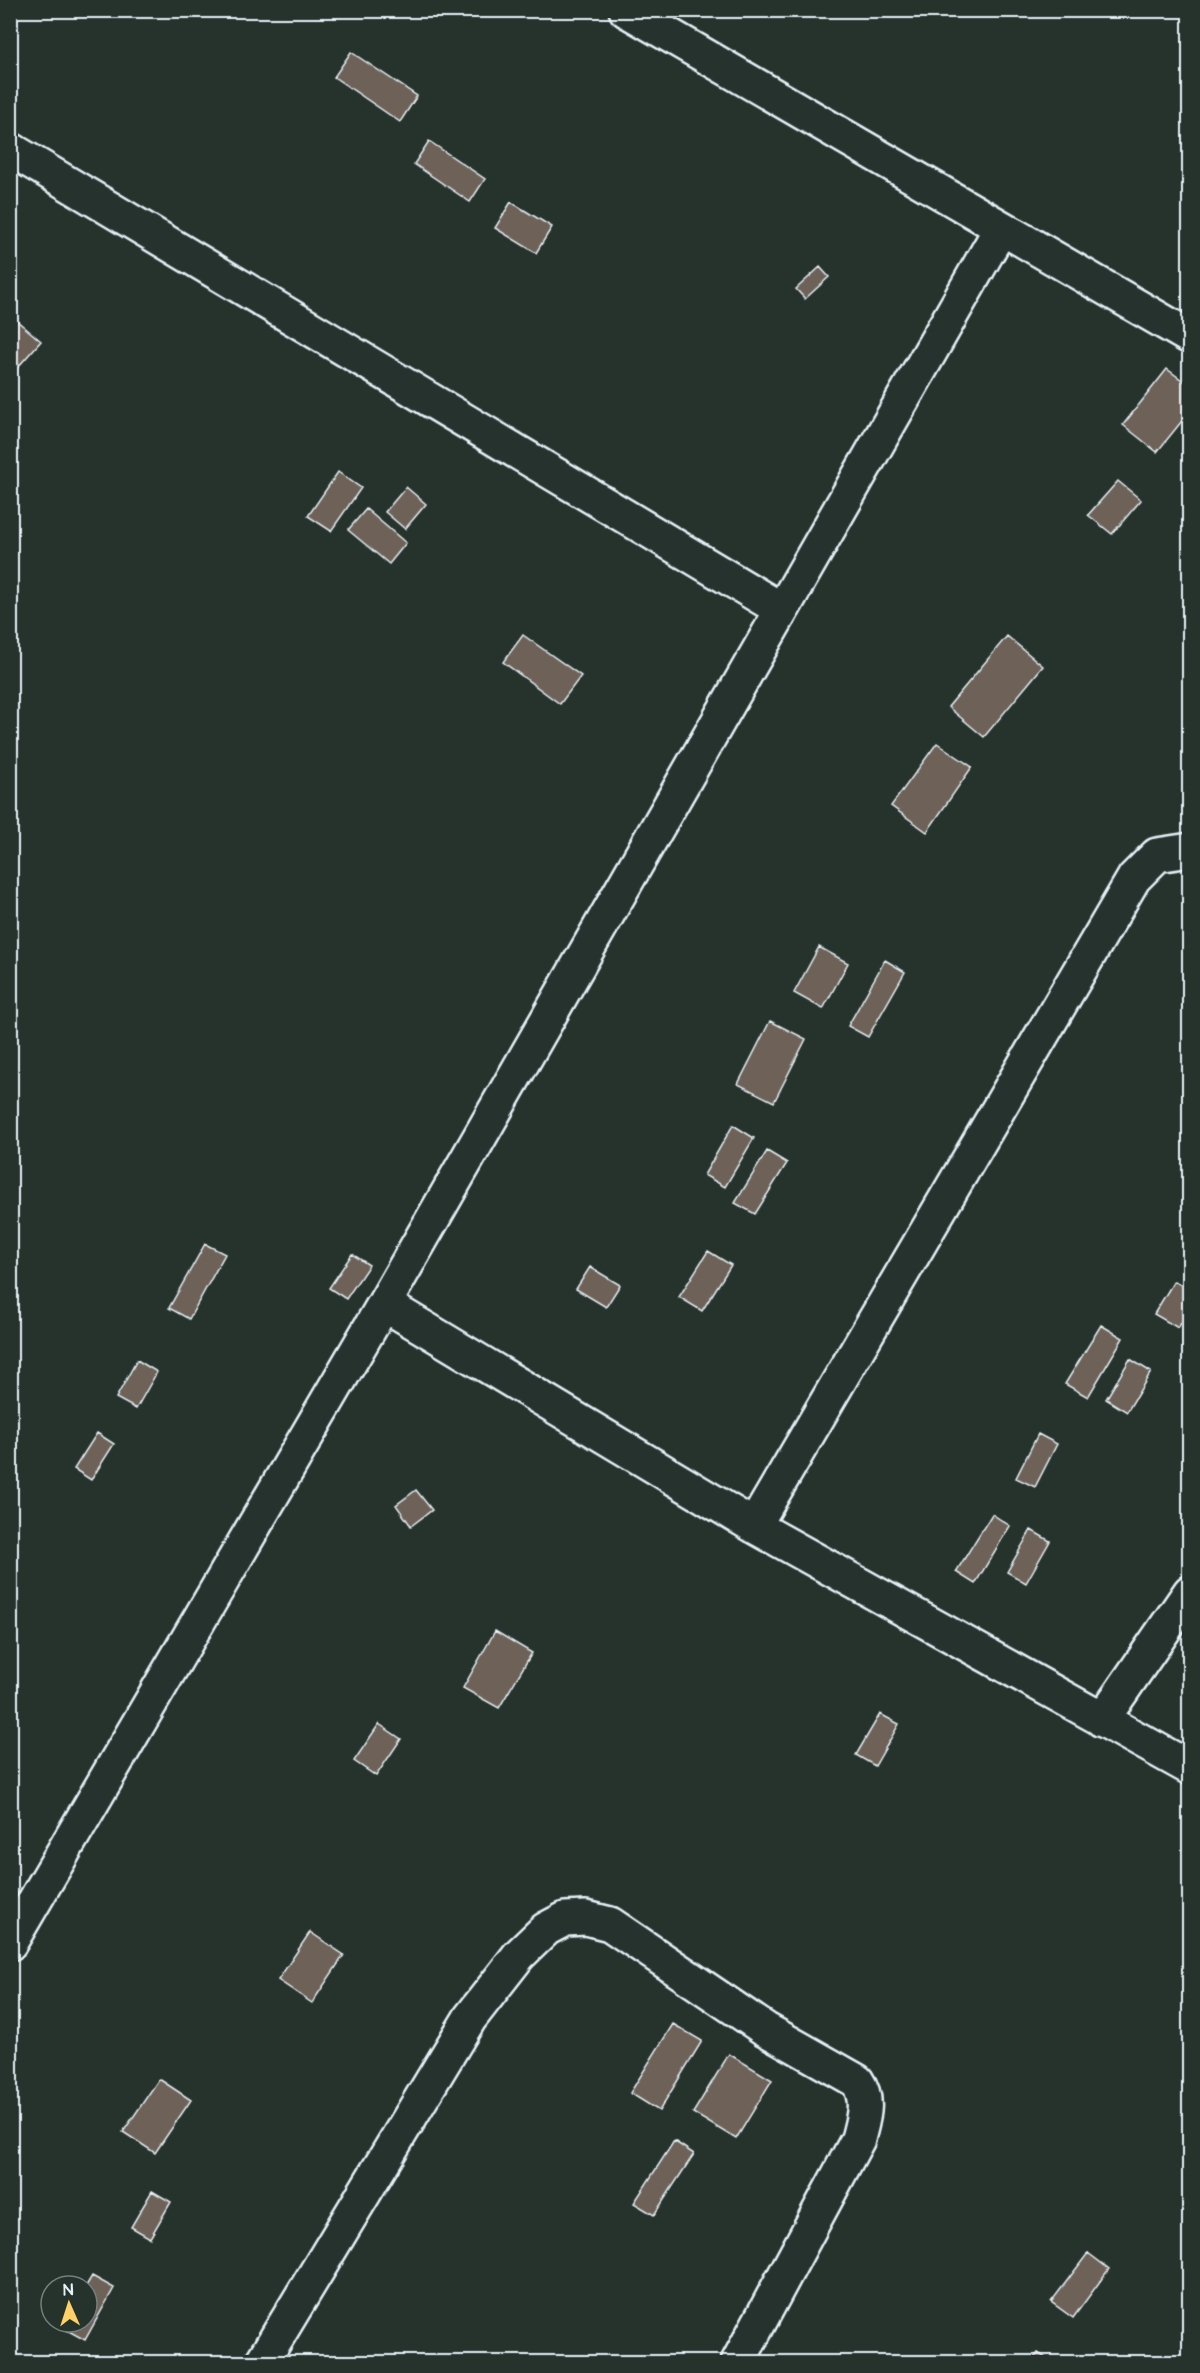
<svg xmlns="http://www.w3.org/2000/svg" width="1200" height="2373" viewBox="0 0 1200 2373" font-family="'Architects Daughter',sans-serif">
<rect width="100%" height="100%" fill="#26332d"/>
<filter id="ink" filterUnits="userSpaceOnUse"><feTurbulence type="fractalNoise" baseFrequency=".0167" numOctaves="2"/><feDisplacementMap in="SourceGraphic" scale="12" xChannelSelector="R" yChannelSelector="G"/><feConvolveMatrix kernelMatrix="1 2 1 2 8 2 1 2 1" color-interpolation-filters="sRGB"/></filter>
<g filter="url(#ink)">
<!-- building -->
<path fill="#6e6259" stroke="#e8f1f8" stroke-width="1.5" d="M 351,52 L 417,96 L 400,122 L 334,77 Z
M 429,141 L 485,179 L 470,202 L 414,164 Z
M 511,202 L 552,227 L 536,253 L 495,228 Z
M 820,267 L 829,277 L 805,299 L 796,289 Z
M 10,315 L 41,341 L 10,376 Z
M 1167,369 L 1190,386 L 1190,411 L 1157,452 L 1123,425 Z
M 338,472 L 361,488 L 331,531 L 308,516 Z
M 1118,481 L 1141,500 L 1112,534 L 1088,515 Z
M 406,487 L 426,504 L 405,529 L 385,512 Z
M 366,509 L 406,543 L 389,564 L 348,530 Z
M 523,635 L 581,676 L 560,704 L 503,662 Z
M 1007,636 L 1043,666 L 984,737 L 948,707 Z
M 937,743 L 972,767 L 927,832 L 891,806 Z
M 819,947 L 848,963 L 823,1009 L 794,993 Z
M 885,960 L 905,972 L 868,1037 L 848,1026 Z
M 770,1021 L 806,1039 L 774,1102 L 738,1084 Z
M 733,1125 L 754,1138 L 725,1187 L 704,1175 Z
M 767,1151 L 787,1163 L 755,1214 L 735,1203 Z
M 205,1244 L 225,1254 L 189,1319 L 169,1308 Z
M 708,1251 L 731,1265 L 702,1311 L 679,1297 Z
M 352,1254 L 369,1265 L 346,1299 L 329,1288 Z
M 590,1267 L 620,1285 L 606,1307 L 576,1289 Z
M 1174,1281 L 1190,1290 L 1190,1309 L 1178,1328 L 1154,1314 Z
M 1101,1325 L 1123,1338 L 1088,1397 L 1065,1384 Z
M 1130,1359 L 1151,1372 L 1127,1412 L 1106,1399 Z
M 137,1360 L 157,1372 L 136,1409 L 116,1398 Z
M 97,1433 L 114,1444 L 91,1480 L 74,1469 Z
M 1038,1434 L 1057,1444 L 1035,1487 L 1016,1478 Z
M 416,1490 L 432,1510 L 411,1526 L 396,1505 Z
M 992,1514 L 1010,1526 L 975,1584 L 956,1572 Z
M 1031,1530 L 1050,1541 L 1026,1583 L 1007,1572 Z
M 495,1631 L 532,1653 L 499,1708 L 463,1688 Z
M 880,1714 L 899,1724 L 875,1766 L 856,1755 Z
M 379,1724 L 401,1739 L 376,1776 L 354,1761 Z
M 310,1932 L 344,1955 L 312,2003 L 278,1980 Z
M 673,2024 L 702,2041 L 659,2111 L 630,2093 Z
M 729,2054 L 772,2080 L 736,2139 L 693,2113 Z
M 159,2079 L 191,2100 L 155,2153 L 123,2132 Z
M 674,2141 L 694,2154 L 654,2215 L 634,2203 Z
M 152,2191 L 171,2202 L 150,2238 L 131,2227 Z
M 1088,2253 L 1109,2269 L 1073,2318 L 1051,2302 Z
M 92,2276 L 114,2288 L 85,2340 L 63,2328 L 67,2322 L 87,2322 L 86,2286 Z
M 1038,2353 L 1052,2362 L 1031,2362 Z"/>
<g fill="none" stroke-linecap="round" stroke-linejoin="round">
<defs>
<path id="minor" d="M 626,10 L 1190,337
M 10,149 L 782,610
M 384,1304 L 754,1526 L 1190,1768
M 754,1526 L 1134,878 L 1157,855 L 1190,850
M 1102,1720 L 1190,1592
M 10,1943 L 384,1304 L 1000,230
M 262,2362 L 470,2018 L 519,1955 L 546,1929 L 565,1919 L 586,1918 L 610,1924 L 765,2029 L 857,2081 C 870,2100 863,2119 858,2139 L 738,2362"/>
</defs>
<!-- minor casing -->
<use href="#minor" stroke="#e8f1f8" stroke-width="38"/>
<!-- minor -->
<use href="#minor" stroke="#26332d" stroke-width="33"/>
</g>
</g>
<!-- margin -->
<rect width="1200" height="2373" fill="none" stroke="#26332d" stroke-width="36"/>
<rect x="18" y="18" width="1164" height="2337" fill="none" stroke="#e8f1f8" stroke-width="2" filter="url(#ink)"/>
<!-- north arrow -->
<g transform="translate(69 2304) rotate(357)"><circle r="28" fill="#26332d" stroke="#747f7e" stroke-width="1.5"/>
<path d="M0-4.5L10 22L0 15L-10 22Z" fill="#ffd166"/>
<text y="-9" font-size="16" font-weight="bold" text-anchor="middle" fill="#e8f1f8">N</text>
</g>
</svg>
